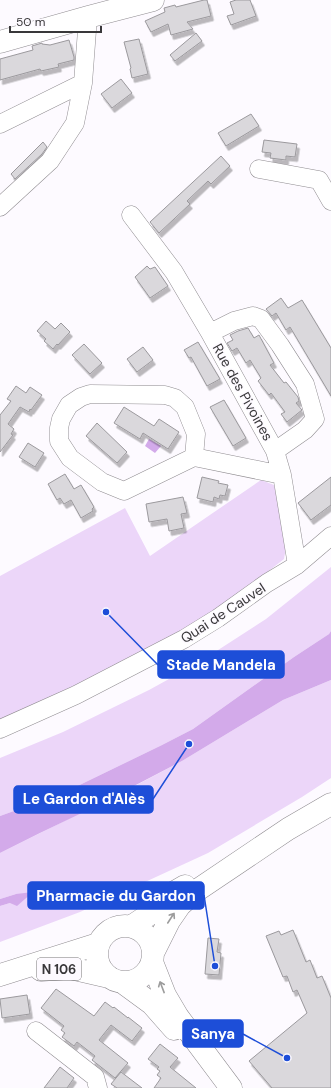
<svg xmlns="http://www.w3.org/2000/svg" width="331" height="1088" viewBox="0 0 331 1088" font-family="'DM Sans',sans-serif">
<defs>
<filter id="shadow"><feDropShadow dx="2.5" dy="4.5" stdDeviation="0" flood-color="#0004"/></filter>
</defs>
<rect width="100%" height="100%" fill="#fdfaff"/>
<!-- green -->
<path fill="#ecd6f9" d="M 261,480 L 274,485 L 287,541 L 284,559 L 242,592 L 183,631 L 68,689 L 0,720 L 0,576 L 125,508 L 150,556 Z
M 331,567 L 331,631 L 329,634 L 294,657 L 193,729 L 162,745 L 61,794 L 0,816 L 0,758 L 63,732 L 149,690 L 198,663 L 266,619 Z
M 331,680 L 331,778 L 302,797 L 208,853 L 80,912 L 0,942 L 0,906 L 10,903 L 16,894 L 0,899 L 0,853 L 131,788 L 182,761 L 283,700 Z"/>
<!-- water -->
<path fill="#d3aaea" d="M 149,439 L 161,446 L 155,453 L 145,446 Z
M 331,631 L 331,680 L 283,700 L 182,761 L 88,810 L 40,833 L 0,853 L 0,816 L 61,794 L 162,745 L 193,729 L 294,657 L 329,634 Z
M 33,892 L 17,906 L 10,903 L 0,906 L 0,899 L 16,894 Z"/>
<!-- building -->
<path fill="#dad8dc" stroke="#9b999d" filter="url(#shadow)" d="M 204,0 L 207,0 L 211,16 L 187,22 L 193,29 L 171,35 L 168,24 L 151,32 L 145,21 L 165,12 L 164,8 L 175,5 L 176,7 Z
M 236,0 L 250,0 L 256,16 L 231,25 L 227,16 L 234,14 L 230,2 Z
M 196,33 L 202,41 L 175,61 L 170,55 Z
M 139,39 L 148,74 L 132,78 L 130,69 L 131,68 L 124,42 Z
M 69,40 L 74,57 L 74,60 L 58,64 L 59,67 L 41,71 L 40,69 L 0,80 L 0,59 L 33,50 L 32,46 L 42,43 L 42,44 L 50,45 Z
M 121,79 L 132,93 L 112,108 L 101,94 Z
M 251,114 L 259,126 L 226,146 L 218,133 Z
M 264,140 L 297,144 L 295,157 L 286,156 L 286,160 L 270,158 L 271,153 L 262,152 Z
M 43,142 L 47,147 L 42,154 L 15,179 L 11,174 Z
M 221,156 L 230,166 L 211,184 L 208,181 L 187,201 L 190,204 L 159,233 L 150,222 Z
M 147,266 L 150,269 L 155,267 L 168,286 L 150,298 L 135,277 Z
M 281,298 L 288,308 L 302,300 L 331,348 L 331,396 L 290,327 L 286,330 L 276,313 L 272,316 L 266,309 Z
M 46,321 L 55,329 L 61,323 L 70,332 L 58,345 L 57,344 L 53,349 L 44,341 L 46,339 L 37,331 Z
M 248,328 L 254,338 L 259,335 L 274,363 L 270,365 L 284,383 L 286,382 L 298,397 L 299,401 L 296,403 L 302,410 L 287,422 L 281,414 L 285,412 L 271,393 L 269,395 L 258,381 L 261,378 L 250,360 L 246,363 L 237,348 L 232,351 L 227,343 L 233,340 L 230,335 L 238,331 Z
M 198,342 L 220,379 L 207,386 L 191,357 L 189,358 L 184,350 Z
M 84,344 L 102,363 L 90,374 L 72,355 Z
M 143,347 L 153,360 L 137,372 L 127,359 Z
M 16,386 L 26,393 L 30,387 L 42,395 L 31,410 L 30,409 L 29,412 L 20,407 L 8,424 L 14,429 L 11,434 L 13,435 L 0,452 L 0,415 L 11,401 L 7,399 Z
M 224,400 L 246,438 L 233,446 L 210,407 Z
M 124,407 L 154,426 L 159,419 L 179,432 L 168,449 L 143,433 L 140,439 L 114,423 Z
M 97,423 L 127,452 L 117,463 L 86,436 Z
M 28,443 L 44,453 L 35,467 L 19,457 Z
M 65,474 L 74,489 L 81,485 L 94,507 L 92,509 L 93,511 L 81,518 L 71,500 L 64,504 L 60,498 L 57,500 L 48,484 Z
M 202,477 L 219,481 L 218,483 L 228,485 L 225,496 L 220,495 L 219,499 L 214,497 L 213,502 L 197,498 Z
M 331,477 L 331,505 L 311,520 L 298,503 Z
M 183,497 L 187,513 L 181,514 L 184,528 L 169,531 L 167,519 L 149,522 L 146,504 Z
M 293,930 L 306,962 L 310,960 L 317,978 L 322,976 L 331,998 L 331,1088 L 272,1088 L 249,1061 L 307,1013 L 297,990 L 293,992 L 287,976 L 283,977 L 266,936 L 279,931 L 281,935 Z
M 208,938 L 219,939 L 217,952 L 221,953 L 219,975 L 205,974 Z
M 56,989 L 94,1016 L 105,1002 L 113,1008 L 114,1007 L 128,1018 L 128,1017 L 142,1028 L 132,1041 L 111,1025 L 99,1040 L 128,1063 L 115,1078 L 92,1060 L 95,1056 L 77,1042 L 74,1046 L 62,1037 L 65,1033 L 61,1030 L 64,1026 L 41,1008 Z
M 27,995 L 30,1014 L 2,1018 L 0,999 Z
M 160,1044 L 178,1058 L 170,1067 L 196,1088 L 154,1088 L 161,1078 L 157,1075 L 160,1071 L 157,1069 L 159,1067 L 148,1059 Z
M 60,1067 L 74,1078 L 67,1088 L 44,1088 Z
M 121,1072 L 142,1088 L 117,1088 L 111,1084 Z"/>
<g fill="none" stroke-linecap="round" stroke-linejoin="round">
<defs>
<path id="minor" d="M 0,124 L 83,83
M 259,169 L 319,180 L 331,201
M 0,207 L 50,161 L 75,123 L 83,83 L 88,17
M 131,215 L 174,272 L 210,333 L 275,451 L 282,475
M 210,333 L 234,321 L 253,316 L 261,319 L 280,345 L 305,384 L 315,419 L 305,430 L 275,451
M 90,394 L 165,395 L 175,398 L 185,407 L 196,434 L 194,457 L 124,491 L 102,482 L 70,458 L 59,441 L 59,428 L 61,419 L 69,405 L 81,397 Z
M 194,457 L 282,475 L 297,565
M 0,729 L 76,695 L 184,639 L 218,618 L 267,583 L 297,565 L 331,536
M 36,1031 L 95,1077 L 98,1088"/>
<path id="major" d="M 0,42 L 88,17 L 153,0
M 132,926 L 156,910 L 173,893 L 185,886
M97 954a28 28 0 1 1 56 0a28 28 0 1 1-56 0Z
M 153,953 L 169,921 L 180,905 L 196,891 L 288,829 L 331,804
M 152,962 L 165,995 L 178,1017 L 231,1088
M 41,970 L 70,968 L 109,977
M 0,975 L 98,944
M 122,982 L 152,1004 L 174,1029"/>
</defs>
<!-- minor casing -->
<use href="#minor" stroke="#908d91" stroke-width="19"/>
<!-- major casing -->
<use href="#major" stroke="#908d91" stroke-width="23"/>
<!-- minor -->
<use href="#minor" stroke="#fff" stroke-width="18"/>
<!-- major -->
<use href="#major" stroke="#fff" stroke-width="22"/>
</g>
<!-- one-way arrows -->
<defs><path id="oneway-shaft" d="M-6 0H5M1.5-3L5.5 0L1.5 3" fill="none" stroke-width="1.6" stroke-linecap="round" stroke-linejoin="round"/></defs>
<g stroke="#9c9c9c">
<use href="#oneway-shaft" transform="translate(171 918) rotate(-57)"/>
<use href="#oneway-shaft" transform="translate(162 987) rotate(-111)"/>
</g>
<g text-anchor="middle" stroke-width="3" stroke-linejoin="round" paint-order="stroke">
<!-- shield labels -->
<rect fill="#fdfaff" stroke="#747275" stroke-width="1" x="37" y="958" width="44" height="22" rx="3"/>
<g font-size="13" font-weight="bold" fill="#39383a">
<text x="59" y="974">N 106</text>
</g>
<!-- street labels -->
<g font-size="14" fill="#39383a" stroke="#fdfaff">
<text transform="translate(243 392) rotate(61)" y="5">Rue des Pivoines</text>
<text transform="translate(223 613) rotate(-33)" y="5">Quai de Cauvel</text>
</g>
</g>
<!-- callouts -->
<path fill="none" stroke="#1d4ed8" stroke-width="1.5" d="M106 612L158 665M189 744L153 799M215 966L204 895M287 1058L243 1034"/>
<g fill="#1d4ed8" stroke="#fdfaff" stroke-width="1.5">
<circle cx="106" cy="612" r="4"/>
<circle cx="189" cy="744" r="4"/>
<circle cx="215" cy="966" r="4"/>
<circle cx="287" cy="1058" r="4"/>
</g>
<g fill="#1d4ed8" stroke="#1d4ed8" stroke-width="1.5">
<rect x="158" y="651" width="126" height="27" rx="4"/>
<rect x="14" y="786" width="139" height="27" rx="4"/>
<rect x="28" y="882" width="176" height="27" rx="4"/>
<rect x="183" y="1020" width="60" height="27" rx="4"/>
</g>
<g font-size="15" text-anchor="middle" font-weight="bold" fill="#fff">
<text x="221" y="670">Stade Mandela</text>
<text x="84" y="804">Le Gardon d'Alès</text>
<text x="116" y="901">Pharmacie du Gardon</text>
<text x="213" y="1039">Sanya</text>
</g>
<!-- scale -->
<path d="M10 26v6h91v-6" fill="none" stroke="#39383a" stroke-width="2"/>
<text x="16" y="26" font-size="12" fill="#39383a" stroke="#fdfaff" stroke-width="3" paint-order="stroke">50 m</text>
</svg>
